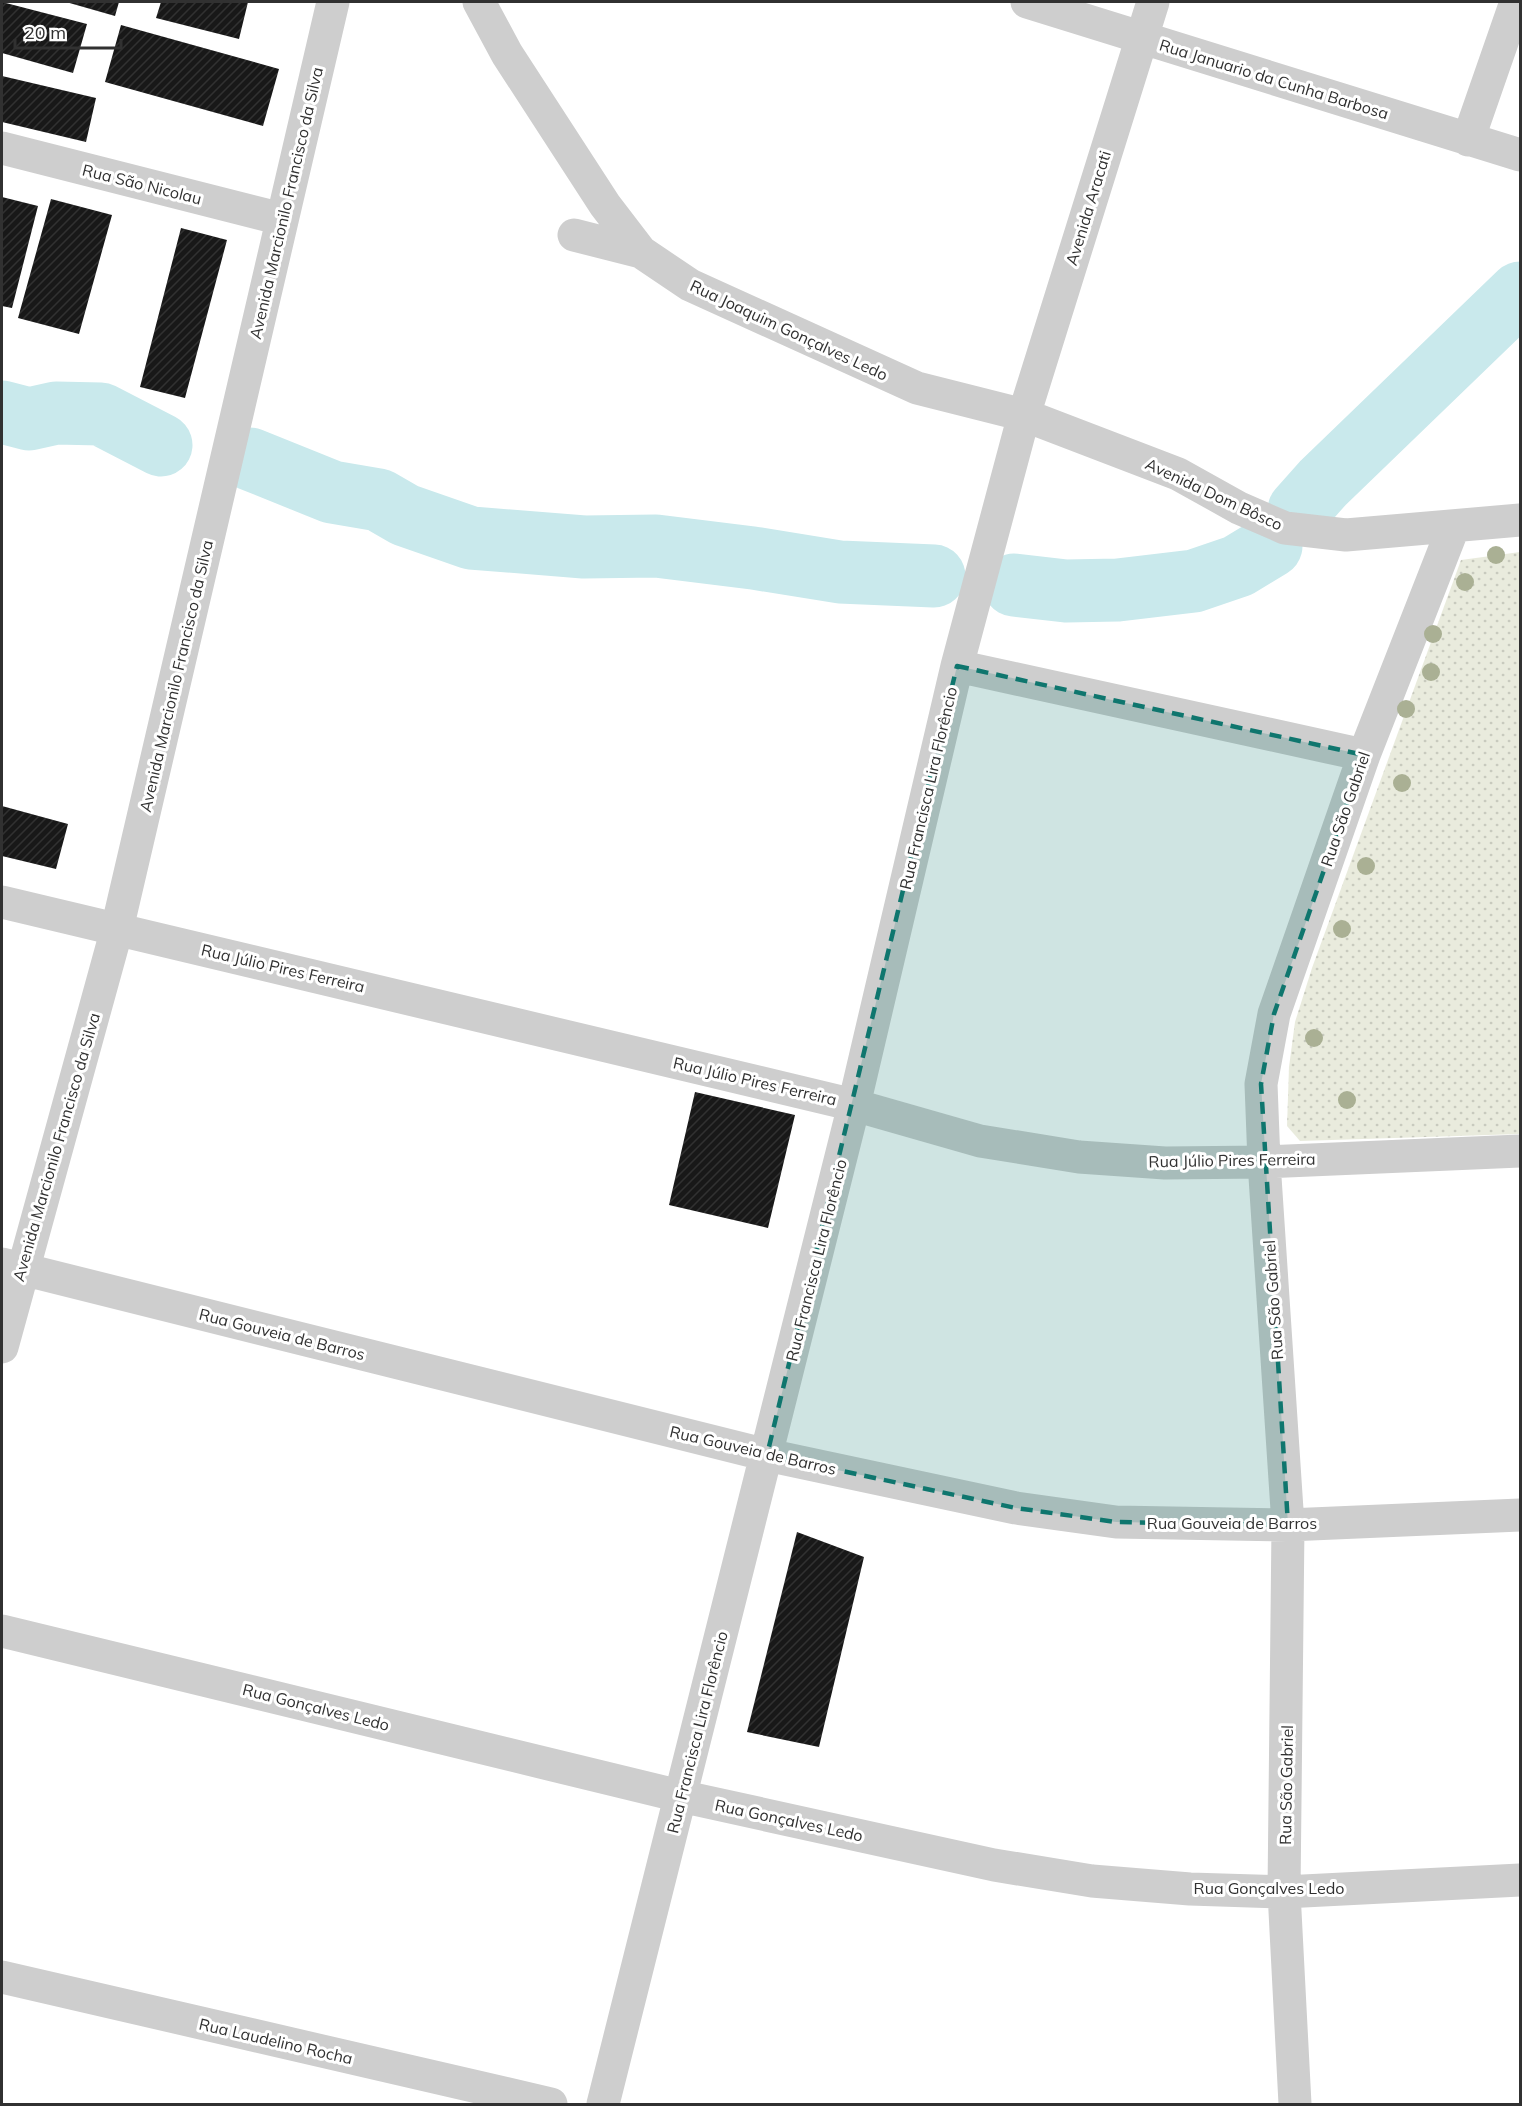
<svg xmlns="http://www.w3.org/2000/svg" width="1522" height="2106" viewBox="0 0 1522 2106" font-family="Mulish,sans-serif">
<defs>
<pattern id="grass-dots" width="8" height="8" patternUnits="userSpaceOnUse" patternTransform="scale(1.5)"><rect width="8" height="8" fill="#e9ebdd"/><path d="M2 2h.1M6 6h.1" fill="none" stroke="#c8cabe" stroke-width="1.8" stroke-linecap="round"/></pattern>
<pattern id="building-hatch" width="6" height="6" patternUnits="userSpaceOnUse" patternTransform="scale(1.5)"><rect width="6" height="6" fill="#181818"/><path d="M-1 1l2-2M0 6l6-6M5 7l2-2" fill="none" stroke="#313131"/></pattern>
</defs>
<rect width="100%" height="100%" fill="#fff"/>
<path fill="url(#grass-dots)" d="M1520 552V1134L1300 1141 1287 1126 1289 1067 1295 1022 1312 968 1461 560Z"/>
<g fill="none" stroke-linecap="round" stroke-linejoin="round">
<path stroke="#c9e9ec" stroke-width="63" d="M2 412 29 419 56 413 101 414 161 445
M250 459 332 492 379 500 405 515 471 538 584 547 656 546 753 558 840 572 934 576
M1299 510 1323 483 1520 293
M1014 585 1066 591 1118 590 1194 581 1238 566 1271 546"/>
</g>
<path fill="url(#building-hatch)" d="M2 2 87 24 73 73 2 53Z
M66 2H119L115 16Z
M161 2H248L239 39 156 18Z
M121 25 279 69 263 126 105 82Z
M2 76 96 98 86 142 2 122Z
M2 197 38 206 12 308 2 306Z
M51 199 112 215 79 334 18 318Z
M181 228 227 240 185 398 140 387Z
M2 806 68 824 56 869 2 856Z
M695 1092 795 1115 768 1228 669 1205Z
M797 1532 864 1557 819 1747 747 1732Z"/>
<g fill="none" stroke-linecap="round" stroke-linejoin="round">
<path stroke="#cecece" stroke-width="33" d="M479 2 507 54 605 205 641 252 690 285 917 388 1024 415 1178 474 1239 508 1285 528 1346 535 1520 520
M1027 2 1520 155
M1468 140 1516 2
M2 148 282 219
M574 235 641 252
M957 666 1364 755
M2 902 854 1105 980 1141 1079 1157 1165 1163 1264 1162 1520 1151
M2 1264 767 1455 1016 1508 1116 1522 1288 1525 1520 1515
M2 1347 117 929 333 2
M2 1631 680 1796 994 1865 1092 1881 1190 1889 1284 1892 1520 1880
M2 1977 551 2104
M603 2104 854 1105 957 666 1024 415 1153 2
M1295 2104 1284 1892 1288 1525 1264 1162 1261 1084 1274 1014 1364 755 1453 528"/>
</g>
<g fill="#aab094">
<circle cx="1496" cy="555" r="9"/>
<circle cx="1465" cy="582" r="9"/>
<circle cx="1433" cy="634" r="9"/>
<circle cx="1431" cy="672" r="9"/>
<circle cx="1406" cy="709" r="9"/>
<circle cx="1402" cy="783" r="9"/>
<circle cx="1366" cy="866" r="9"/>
<circle cx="1342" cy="929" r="9"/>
<circle cx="1314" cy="1038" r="9"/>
<circle cx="1347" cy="1100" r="9"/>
</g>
<path fill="#0f766e" fill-opacity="0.2" stroke="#0f766e" stroke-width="4.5" stroke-dasharray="12 8" stroke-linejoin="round" d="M957 666 1364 755 1274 1014 1261 1084 1288 1525 1116 1522 1016 1508 767 1455Z"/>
<g text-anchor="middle" stroke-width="6" stroke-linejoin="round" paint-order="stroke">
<g font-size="16" fill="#313131" stroke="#fff">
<text transform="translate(1274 79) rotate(17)" y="6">Rua Januario da Cunha Barbosa</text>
<text transform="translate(142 184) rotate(14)" y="6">Rua São Nicolau</text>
<text transform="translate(286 203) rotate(-77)" y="6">Avenida Marcionilo Francisco da Silva</text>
<text transform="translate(1088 208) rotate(-73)" y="6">Avenida Aracati</text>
<text transform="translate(789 330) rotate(25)" y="6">Rua Joaquim Gonçalves Ledo</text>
<text transform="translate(1214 494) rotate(25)" y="6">Avenida Dom Bôsco</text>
<text transform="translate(176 676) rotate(-77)" y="6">Avenida Marcionilo Francisco da Silva</text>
<text transform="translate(928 788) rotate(-77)" y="6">Rua Francisca Lira Florêncio</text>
<text transform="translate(1345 809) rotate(-71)" y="6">Rua São Gabriel</text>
<text transform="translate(283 968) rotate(13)" y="6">Rua Júlio Pires Ferreira</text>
<text transform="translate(755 1081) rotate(13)" y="6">Rua Júlio Pires Ferreira</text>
<text transform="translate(56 1147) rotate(-74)" y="6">Avenida Marcionilo Francisco da Silva</text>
<text transform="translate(1232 1160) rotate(-1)" y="6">Rua Júlio Pires Ferreira</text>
<text transform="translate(816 1260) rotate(-76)" y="6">Rua Francisca Lira Florêncio</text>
<text transform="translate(1273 1300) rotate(-94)" y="6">Rua São Gabriel</text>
<text transform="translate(282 1334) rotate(14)" y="6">Rua Gouveia de Barros</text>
<text transform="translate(753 1450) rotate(13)" y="6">Rua Gouveia de Barros</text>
<text x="1232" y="1529">Rua Gouveia de Barros</text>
<text transform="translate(316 1707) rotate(14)" y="6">Rua Gonçalves Ledo</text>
<text transform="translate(697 1732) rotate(-76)" y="6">Rua Francisca Lira Florêncio</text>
<text transform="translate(1286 1785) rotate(-89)" y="6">Rua São Gabriel</text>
<text transform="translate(789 1820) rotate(12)" y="6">Rua Gonçalves Ledo</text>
<text x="1269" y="1894">Rua Gonçalves Ledo</text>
<text transform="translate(276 2041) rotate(13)" y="6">Rua Laudelino Rocha</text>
</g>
</g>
<rect width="1522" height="2106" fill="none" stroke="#313131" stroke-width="6"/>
<path d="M15 39v9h106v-9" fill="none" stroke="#313131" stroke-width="3"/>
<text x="24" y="39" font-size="18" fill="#313131" stroke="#ffffff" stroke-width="4.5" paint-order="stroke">20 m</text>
</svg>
